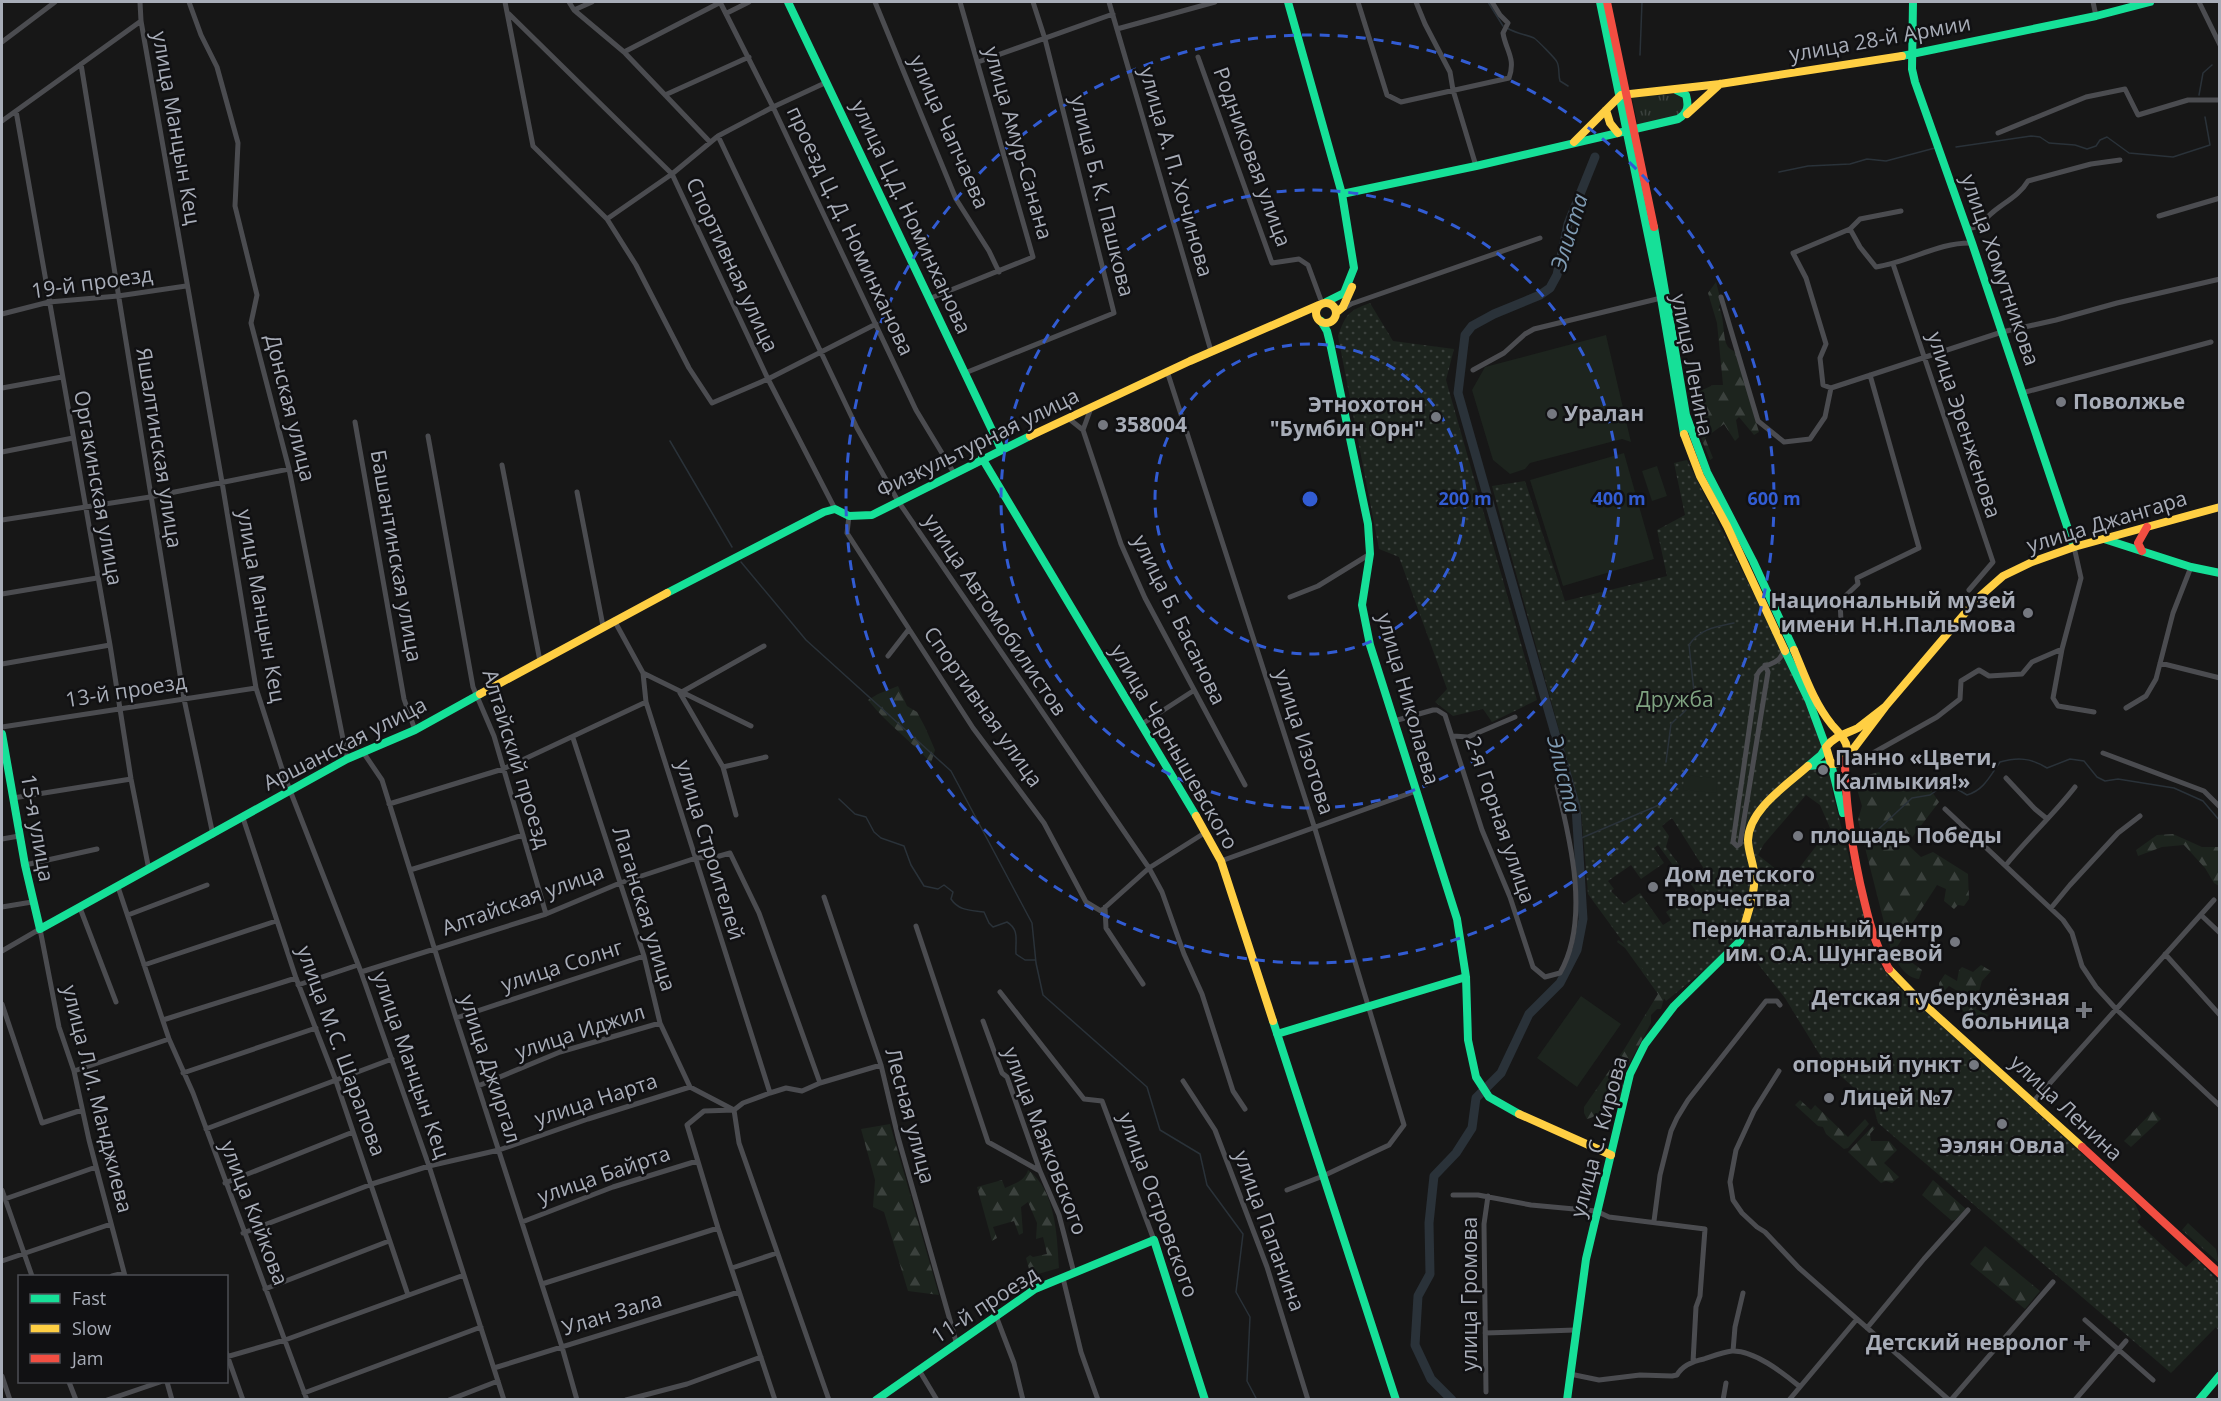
<svg xmlns="http://www.w3.org/2000/svg" width="2221" height="1401" viewBox="0 0 2221 1401" font-family="'Open Sans',sans-serif">
<defs>
<pattern id="grass-tufts" width="24" height="20" patternUnits="userSpaceOnUse" patternTransform="scale(1.5)"><rect width="24" height="20" fill="#1d241e"/><path d="M3 7l-1-3M5 7V3M7 7l1-3M15 17l-1-3M17 17v-4M19 17l1-3" fill="none" stroke="#3b413d"/></pattern>
<pattern id="forest-firs" width="22" height="20" patternUnits="userSpaceOnUse" patternTransform="scale(1.5)"><rect width="22" height="20" fill="#1d241e"/><path d="M5 1l3.5 6h-7zM16 11l3.5 6h-7z" fill="#3b413d"/></pattern>
<pattern id="park-dots" width="8" height="8" patternUnits="userSpaceOnUse" patternTransform="scale(1.5)"><rect width="8" height="8" fill="#1d241e"/><path d="M2 2h.1M6 6h.1" fill="none" stroke="#3b413d" stroke-width="1.8" stroke-linecap="round"/></pattern>
</defs>
<rect width="100%" height="100%" fill="#171717"/>
<path fill="url(#grass-tufts)" d="M1676 94 1684 99 1686 104 1681 115 1638 126 1632 97Z"/>
<path fill="url(#forest-firs)" d="M1716 282 1721 301 1719 307C1725 319 1722 338 1728 347 1730 349 1734 351 1736 353L1759 432 1754 435 1739 417 1736 420 1739 437 1735 441 1724 424 1705 438 1713 458 1710 460C1705 447 1697 432 1698 417 1698 407 1700 403 1696 393L1713 385H1723L1717 323 1708 293Z
M898 686 907 706 917 712 925 727 935 750 931 763C911 741 887 724 868 700L878 694Z
M1879 772 1896 790 1928 786 1939 802 1907 844 1921 857 1933 852 1968 874 1969 899 1964 906 1958 905 1954 909 1944 901 1946 889 1937 885 1895 950 1922 970 1919 979C1906 978 1899 965 1892 954L1858 820 1862 806 1854 779Z
M2173 834 2202 847H2219V886L2214 883 2205 868 2184 845 2162 847 2138 856 2136 850 2157 835Z
M1618 940 1629 947 1665 995 1661 1009H1657L1651 1015V1023L1620 1081 1624 1086 1623 1095C1608 1101 1602 1116 1587 1119L1584 1113V1107L1625 1048 1658 994 1625 948 1617 942Z
M1981 965 1991 971 1982 981 1978 995 1980 997 1976 1009 1988 1015 1979 1026 1959 1007 1965 1001 1959 992 1949 986 1944 991 1939 987V983L1945 974 1957 981 1959 970 1962 967 1973 972Z
M1800 1100 1811 1110 1815 1105 1848 1137 1865 1119 1869 1124 1848 1148 1844 1149 1826 1134 1823 1127 1818 1126 1795 1105Z
M2153 1111 2161 1119 2131 1147 2124 1141Z
M890 1124 939 1295 908 1291 884 1212 873 1207 875 1180 861 1129Z
M1873 1126 1875 1128 1870 1134 1871 1141H1889L1897 1150 1884 1163 1899 1177 1892 1183 1886 1181 1881 1183 1848 1152Z
M1028 1170C1056 1190 1057 1237 1059 1268L1031 1276 1026 1258 1030 1255 1033 1257 1047 1254 1043 1237 1036 1239 1037 1223 1028 1202 1021 1207 1023 1233 1019 1235 1014 1221 993 1227 997 1238 992 1241 977 1187 1002 1180 1005 1188C1015 1183 1025 1181 1028 1170Z
M1933 1180 1966 1209 1955 1220 1952 1221 1922 1195Z
M2188 1223 2216 1249 2219 1263 2182 1230Z
M1985 1246 2040 1291 2025 1309 1970 1264Z"/>
<path fill="url(#park-dots)" fill-rule="evenodd" d="M1370 303 1393 341 1454 349 1446 380 1537 700 1492 722 1483 709 1453 716 1435 702 1447 689 1399 557 1379 549 1338 336C1346 314 1348 311 1370 303Z
M1687 460 1805 697 1823 746 1810 768 1821 767 1830 774 1833 795 1875 957 1891 980 2134 1201 2141 1217 2137 1222 2186 1267 2196 1258 2219 1282V1331L2216 1327 2171 1373 1878 1123 1873 1105 1823 1060 1785 998 1740 941 1666 1001 1588 894 1581 810 1492 486 1525 481 1565 601 1667 576 1657 530 1685 515 1674 463ZM1806 795 1820 805 1830 828 1790 880 1758 855 1764 844ZM1672 818 1706 872 1692 882 1666 847 1669 836 1662 826ZM1658 845 1672 864 1669 867 1681 884 1688 880 1696 891 1666 912 1671 920 1663 925 1640 893 1624 904 1611 891 1614 889 1608 881 1631 865 1641 879 1664 863 1654 848Z"/>
<path fill="#1d241e" d="M1606 335 1631 442 1622 439 1530 463 1525 469 1510 474 1493 460 1472 390 1485 367Z
M1624 453 1654 559 1563 586 1530 480Z
M1657 466 1667 496 1652 501 1642 471Z
M1684 775 1717 778 1716 793 1683 790Z
M1581 996 1621 1024 1577 1087 1537 1058Z"/>
<g fill="none" stroke-linecap="round" stroke-linejoin="round">
<path stroke="#2a3239" stroke-width="1.5" d="M1488 2 1503 26
M1507 28C1517 34 1525 34 1534 38 1537 40 1556 59 1557 62 1560 68 1558 75 1560 81L1568 86
M1640 55 1642 2
M2199 95 2203 73 2212 65
M1956 147 2031 136 2040 137 2049 143 2075 145 2087 149 2096 146 2100 140 2107 137 2129 153 2173 157 2210 145 2205 117
M1779 172 1808 166 1850 164 1867 159 1886 161 1935 148
M670 441 732 547
M741 562 806 640 951 771 1032 923 1036 963 1043 995 1147 1087 1160 1130 1200 1154 1207 1185 1243 1234 1236 1292 1250 1317 1247 1381 1257 1400
M1692 705 1695 701 1689 645C1700 629 1715 627 1734 623
M1680 716 1686 710
M1666 762 1671 724 1676 719
M839 799 855 814 866 817 874 832 881 838 904 846 911 865 924 886 938 889 944 885 953 892 951 899C959 911 970 910 984 912L989 923 993 927 1007 922C1020 930 1015 941 1016 954L1025 960H1035
M1870 837 1912 798 1930 795 1943 786 1957 789 1967 795C1984 790 1990 776 2000 762 2018 757 2031 758 2047 768L2070 759 2084 761 2097 777 2105 781 2118 779 2174 788 2203 801 2220 821
M1579 839 1659 805 1666 798"/>
<path stroke="#2a3239" stroke-width="9" d="M1452 1400 1431 1379 1415 1345 1418 1296 1430 1274 1429 1223 1434 1176 1456 1153 1472 1128 1476 1098 1501 1073 1529 1014 1560 983 1577 950 1583 919 1576 807 1458 393 1465 335 1472 326 1494 314 1540 295 1550 288 1557 275 1568 224 1595 157"/>
<path stroke="#4b4c50" stroke-width="5" d="M140 2 141 21 222 482 256 688 284 775 361 972 429 1166 504 1400
M189 2 201 35 217 67 238 143 235 206 257 295 251 323 289 469 347 759
M505 2 533 146 607 219 636 265 689 368 712 403 768 379 876 324
M569 2 574 10 624 52 710 142
M720 2 773 107 916 410 954 473
M875 2 956 199 989 251 999 272
M1109 2 1211 351
M1358 2 1387 95 1401 102 1509 78C1516 58 1506 51 1503 33L1508 23 1500 15 1492 2
M1416 2 1425 24 1450 72 1453 90 1476 166
M2093 2 2096 16
M2199 2 2220 45
M574 10 592 2
M727 13 749 2
M509 14 672 174 768 379 835 509
M1117 29 1215 2
M2 42 55 2
M624 52 721 2
M1198 57 1272 263 1299 259 1308 265 1322 303
M978 62 1113 14
M81 64 184 699 213 835
M665 95 749 57
M16 111 110 645 131 779 149 870
M2 121 141 21
M1998 133 2086 97 2125 89 2138 115 2188 100H2220
M718 136 857 428 898 501 1149 868 1162 892 1184 954 1202 994 1233 1091 1245 1109
M2159 216 2220 198
M607 219 672 174 718 136 773 107 827 82
M1850 229 1860 247 1876 267C1910 262 1938 242 1972 243
M1967 229 1980 226C1992 207 2017 200 2028 181L2091 164 2120 160
M1893 264 1993 562 1969 590
M1721 297 1758 421 1784 442 1810 439 1825 417 1831 388 2002 332 2056 320 2117 303 2220 279
M931 298 1033 257 960 2
M1342 309 1351 304 1540 238
M2 314 49 302 118 296 186 286
M1473 370 1504 353 1525 334 1534 329 1661 298
M1167 371 1315 829 1404 1125 1389 1145 1323 1176 1287 1190
M965 373 1114 313 1045 39 1033 2
M2 388 62 377
M1831 388 1823 385 1820 358 1826 344 1806 278 1793 253 1850 229 1860 219 1901 211
M2022 393 2211 342
M1091 408 1083 430 1121 544 1145 598 1245 785
M1068 418 1083 430
M355 422 404 699 415 730
M428 436 473 687 494 736 546 914
M2 452 73 438
M502 465 540 661
M577 492 603 626
M849 516 847 533 973 728 1044 823 1086 902 1101 911 1149 868 1206 832
M2 520 150 497 289 469
M2074 547 2081 578 2062 649 2053 698 2058 706 2094 712
M2 594 97 578
M1290 597 1318 586 1370 554
M614 620 643 673 646 702 770 1093
M1836 632 1841 621 1840 601 1858 584 1857 578 1919 548 1870 375
M888 656 909 629
M2160 663 2220 678
M2 664 110 645
M1765 665 1768 672 1740 844 1737 846 1733 842 1757 675C1762 664 1772 666 1779 659 1782 656 1783 652 1785 649
M643 673 751 726
M2126 708 2146 696 2156 679 2173 613 2191 567
M1394 721 1433 710H1437L1445 715 1482 830 1510 897 1533 967 1545 977 1560 973C1590 921 1571 842 1557 786
M1142 724 1193 691
M2 727 256 688
M1453 736 1468 737 1515 717
M573 738 644 956 660 1023 690 1087
M363 752 382 780 456 1018 562 1347 577 1400
M1873 753 1937 717 1960 699 1961 681 1979 670 1989 676 2022 674 2032 662 2062 649
M2103 753 2204 791 2220 807
M723 767 766 757
M2006 778 2035 809 2046 818
M13 798 131 779
M389 804 503 769 646 702
M1945 809 2063 920 2072 933 2082 966 2096 987 2116 1009 2220 1106
M736 815 723 767 680 693 764 646
M243 818 296 978 336 1081 408 1295
M2 839 19 836
M1221 861 1416 791
M25 865 97 849
M2006 865C2028 838 2054 814 2075 787
M410 870 523 835
M118 887 169 1039
M824 897 881 1065 898 1137 957 1345
M2 907 32 902
M1105 907 1106 928 1143 984
M80 908 116 1002
M2051 908 2070 885 2118 833 2140 816
M128 915 207 885
M2201 915 2220 933
M916 926 988 1142 1040 1171
M2 951 40 929 59 1027 74 1071 89 1140 125 1276
M2165 954 2220 1015
M144 965 276 921
M361 972 546 914 620 883 696 858 716 857 730 853 759 913 820 1083
M298 985 358 965
M1000 992 1084 1099 1102 1101 1154 1240
M2 1004 42 1123 82 1110
M456 1018 644 956
M163 1020 296 978
M983 1021 1002 1073 1007 1077 1040 1171 1059 1215 1074 1273
M74 1071 169 1039 193 1093 307 1400
M1779 1071 1754 1111 1736 1150 1730 1182 1733 1200 1742 1213 1757 1227 1765 1232 1799 1268 1949 1400
M183 1073 316 1028
M1183 1081 1215 1130 1267 1267 1308 1400
M478 1086 560 1052 660 1023
M2033 1102 2214 900
M734 1110 739 1143 829 1400
M206 1129 392 1059
M225 1183 353 1132
M2 1190 32 1276
M1453 1195H1478L1531 1205 1596 1211 1609 1217 1705 1229 1700 1296 1696 1307 1693 1362
M5 1199 96 1167
M1654 1221 1660 1175 1671 1131 1677 1118 1688 1100 1766 1001H1777L1780 1005
M522 1222 613 1187 697 1161
M243 1233 372 1184 429 1166 499 1150 588 1119 690 1087 734 1110
M2 1261 111 1224
M732 1268 777 1253
M112 1276 124 1273
M1063 1278 1081 1352 1098 1400
M542 1284 718 1228
M265 1289 389 1241
M996 1316 1014 1363 1023 1400
M2085 1320 2153 1380
M1867 1328 1924 1259 1968 1210
M1485 1333 1575 1330
M1733 1351 1735 1327 1743 1293
M226 1352 243 1400
M226 1357 285 1340 464 1275
M494 1368 739 1292
M919 1370 937 1400
M1570 1374 1599 1380 1640 1375 1672 1376 1677 1375C1682 1366 1694 1361 1704 1359 1713 1356 1723 1352 1732 1351 1754 1350 1783 1373 1799 1386
M2 1376 10 1400
M69 1382 76 1400
M167 1382 172 1400
M1486 1392 1484 1224 1488 1196
M304 1393 481 1327
M107 1400 160 1382
M449 1400 498 1381
M626 1400 687 1384 761 1357
M775 1400 718 1228 687 1125 704 1111 734 1110 743 1103 770 1093 786 1088 802 1091 820 1083 881 1065
M1723 1400 1726 1383
M1789 1400 1857 1319
M1951 1400 2053 1282
M2075 1400 2126 1341"/>
<path stroke="#16e098" stroke-width="8" d="M788 2 1001 449
M1288 2 1342 194 1354 268 1344 293 1326 302
M1600 2 1661 298 1684 434
M1913 2 1912 69 1915 82 1972 243 2074 547
M1902 56 2096 16 2150 2
M1342 194 1476 166 1678 119C1688 113 1689 106 1686 95L1676 90
M1654 227 1686 415 1707 472 1753 561 1794 650
M1321 321 1327 331 1330 343 1368 524 1370 554 1362 605 1370 645 1457 919 1466 977 1468 1040 1476 1077 1489 1097 1519 1114
M982 458 1196 816
M2104 539 2191 567 2220 573
M667 593 824 512 835 509 849 516 872 515 1030 436
M1785 651 1809 701 1826 747
M2 734 25 865 40 929 347 759 415 730 480 694
M1826 747 1821 755 1808 766 1831 764
M1831 764 1843 813
M1273 1021 1396 1400
M1277 1034 1466 977
M876 1400 1035 1289 1154 1240 1205 1400
M1567 1400 1586 1259 1630 1074 1645 1044 1674 1006 1740 941 1744 927
M2199 1400 2220 1375"/>
<path stroke="#ffcf43" stroke-width="8" d="M1606 110 1610 123 1618 133
M1687 114 1720 84
M1574 142 1621 95 1720 84 1902 56
M1316 313a10 10 0 1 1 20 0a10 10 0 1 1-20 0Z
M1337 312 1343 307 1352 287
M1684 434 1700 476 1727 526 1785 651
M1030 436 1190 361 1319 305
M1794 650C1805 676 1814 703 1832 725 1838 732 1846 739 1847 748 1849 759 1841 764 1831 764L1826 747C1834 736 1846 734 1858 728L1885 707
M480 694 667 593
M1848 756 1885 707 1977 599 2003 576 2032 562 2074 547 2220 507
M1196 816 1221 861 1273 1021
M1744 927C1749 909 1756 891 1754 872 1753 862 1748 851 1748 840 1749 809 1787 785 1808 766
M1889 969 1917 998 2082 1147
M1519 1114 1611 1155"/>
<path stroke="#f24e42" stroke-width="8" d="M1607 2 1654 227
M2142 551 2138 543 2147 527
M1845 760C1845 802 1851 841 1860 883 1867 913 1873 942 1889 969
M2082 1147 2220 1274"/>
</g>
<g fill="none" stroke="#325cd3" stroke-width="3" stroke-dasharray="10 8">
<circle cx="1310" cy="499" r="155"/>
<circle cx="1310" cy="499" r="309"/>
<circle cx="1310" cy="499" r="464"/>
</g>
<g fill="#757880" stroke="#111113" stroke-width="2">
<circle cx="2061" cy="402" r="6"/>
<circle cx="1552" cy="414" r="6"/>
<circle cx="1436" cy="417" r="6"/>
<circle cx="1103" cy="425" r="6"/>
<circle cx="2028" cy="613" r="6"/>
<circle cx="1823" cy="770" r="6"/>
<circle cx="1798" cy="836" r="6"/>
<circle cx="1653" cy="887" r="6"/>
<circle cx="1955" cy="942" r="6"/>
<path d="M2081 1001h6v6h6v6h-6v6h-6v-6h-6v-6h6z"/>
<circle cx="1974" cy="1065" r="6"/>
<circle cx="1829" cy="1098" r="6"/>
<circle cx="2002" cy="1124" r="6"/>
<path d="M2079 1334h6v6h6v6h-6v6h-6v-6h-6v-6h6z"/>
</g>
<g text-anchor="middle" stroke-width="5" stroke-linejoin="round" paint-order="stroke">
<g font-size="21" fill="#a8adb8" stroke="#111113">
<text transform="translate(1880 39) rotate(-10)" y="7">улица 28-й Армии</text>
<text transform="translate(176 128) rotate(80)" y="7">улица Манцын Кец</text>
<text transform="translate(949 132) rotate(66)" y="7">улица Чапчаева</text>
<text transform="translate(1018 143) rotate(74)" y="7">улица Амур-Санана</text>
<text transform="translate(1252 157) rotate(70)" y="7">Родниковая улица</text>
<text transform="translate(1176 172) rotate(74)" y="7">улица А. П. Хочинова</text>
<text transform="translate(1102 196) rotate(76)" y="7">улица Б. К. Пашкова</text>
<text transform="translate(911 217) rotate(65)" y="7">улица Ц.Д. Номинханова</text>
<text transform="translate(850 231) rotate(65)" y="7">проезд Ц. Д. Номинханова</text>
<text transform="translate(732 265) rotate(65)" y="7">Спортивная улица</text>
<text transform="translate(2000 270) rotate(71)" y="7">улица Хомутникова</text>
<text transform="translate(92 283) rotate(-8)" y="7">19-й проезд</text>
<text transform="translate(1692 365) rotate(79)" y="7">улица Ленина</text>
<text transform="translate(290 408) rotate(76)" y="7">Донская улица</text>
<text transform="translate(1964 425) rotate(72)" y="7">улица Эренженова</text>
<text transform="translate(978 443) rotate(-26)" y="7">Физкультурная улица</text>
<text transform="translate(159 448) rotate(81)" y="7">Яшалтинская улица</text>
<text transform="translate(98 488) rotate(80)" y="7">Оргакинская улица</text>
<text transform="translate(2107 522) rotate(-17)" y="7">улица Джангара</text>
<text transform="translate(396 556) rotate(80)" y="7">Башантинская улица</text>
<text transform="translate(261 606) rotate(80)" y="7">улица Манцын Кец</text>
<text transform="translate(995 615) rotate(56)" y="7">улица Автомобилистов</text>
<text transform="translate(1179 620) rotate(64)" y="7">улица Б. Басанова</text>
<text transform="translate(126 691) rotate(-9)" y="7">13-й проезд</text>
<text transform="translate(1408 699) rotate(74)" y="7">улица Николаева</text>
<text transform="translate(983 707) rotate(55)" y="7">Спортивная улица</text>
<text transform="translate(1304 742) rotate(72)" y="7">улица Изотова</text>
<text transform="translate(345 744) rotate(-27)" y="7">Аршанская улица</text>
<text transform="translate(1174 747) rotate(60)" y="7">улица Чернышевского</text>
<text transform="translate(516 759) rotate(73)" y="7">Алтайский проезд</text>
<text transform="translate(1500 820) rotate(71)" y="7">2-я Горная улица</text>
<text transform="translate(37 828) rotate(80)" y="7">15-я улица</text>
<text transform="translate(710 850) rotate(73)" y="7">улица Строителей</text>
<text transform="translate(523 900) rotate(-20)" y="7">Алтайская улица</text>
<text transform="translate(644 909) rotate(73)" y="7">Лаганская улица</text>
<text transform="translate(562 966) rotate(-18)" y="7">улица Солнг</text>
<text transform="translate(580 1032) rotate(-18)" y="7">улица Иджил</text>
<text transform="translate(341 1051) rotate(70)" y="7">улица М.С. Шарапова</text>
<text transform="translate(411 1065) rotate(71)" y="7">улица Манцын Кец</text>
<text transform="translate(490 1069) rotate(72)" y="7">улица Джиргал</text>
<text transform="translate(97 1099) rotate(76)" y="7">улица Л.И. Манджиева</text>
<text transform="translate(596 1100) rotate(-18)" y="7">улица Нарта</text>
<text transform="translate(2066 1108) rotate(43)" y="7">улица Ленина</text>
<text transform="translate(910 1116) rotate(75)" y="7">Лесная улица</text>
<text transform="translate(1599 1137) rotate(-75)" y="7">улица С. Кирова</text>
<text transform="translate(1045 1141) rotate(69)" y="7">улица Маяковского</text>
<text transform="translate(604 1175) rotate(-19)" y="7">улица Байрта</text>
<text transform="translate(1158 1205) rotate(70)" y="7">улица Островского</text>
<text transform="translate(254 1213) rotate(69)" y="7">улица Кийкова</text>
<text transform="translate(1269 1231) rotate(70)" y="7">улица Папанина</text>
<text transform="translate(1470 1294) rotate(-90)" y="7">улица Громова</text>
<text transform="translate(985 1305) rotate(-33)" y="7">11-й проезд</text>
<text transform="translate(612 1314) rotate(-17)" y="7">Улан Зала</text>
</g>
<g font-size="21" font-weight="bold" fill="#a8adb8" stroke="#111113" text-anchor="start">
<text x="2073" y="409">Поволжье</text>
<text x="1424" y="412" text-anchor="end">Этнохотон<tspan x="1424" dy="24">"Бумбин Орн"</tspan></text>
<text x="1564" y="421">Уралан</text>
<text x="1115" y="432">358004</text>
<text x="2016" y="608" text-anchor="end">Национальный музей<tspan x="2016" dy="24">имени Н.Н.Пальмова</tspan></text>
<text x="1835" y="765">Панно «Цвети,<tspan x="1835" dy="24">Калмыкия!»</tspan></text>
<text x="1810" y="843">площадь Победы</text>
<text x="1665" y="882">Дом детского<tspan x="1665" dy="24">творчества</tspan></text>
<text x="1943" y="937" text-anchor="end">Перинатальный центр<tspan x="1943" dy="24">им. О.А. Шунгаевой</tspan></text>
<text x="2070" y="1005" text-anchor="end">Детская туберкулёзная<tspan x="2070" dy="24">больница</tspan></text>
<text x="1962" y="1072" text-anchor="end">опорный пункт</text>
<text x="1841" y="1105">Лицей №7</text>
<text x="2002" y="1153" text-anchor="middle">Ээлян Овла</text>
<text x="2068" y="1350" text-anchor="end">Детский невролог</text>
</g>
<g font-size="21" fill="#7fa381" stroke="#111113">
<text x="1675" y="707">Дружба</text>
</g>
<g font-size="22" font-style="italic" fill="#7f9bb3" stroke="#111113">
<text transform="translate(1569 232) rotate(-73)" y="8">Элиста</text>
<text transform="translate(1564 774) rotate(76)" y="8">Элиста</text>
</g>
</g>
<circle cx="1310" cy="499" r="9" fill="#325cd3" stroke="#111113" stroke-width="3"/>
<g font-size="18" text-anchor="middle" font-weight="bold" fill="#325cd3" stroke="#111113" stroke-width="5" stroke-linejoin="round" paint-order="stroke">
<text x="1465" y="505">200 m</text>
<text x="1619" y="505">400 m</text>
<text x="1774" y="505">600 m</text>
</g>
<rect width="2221" height="1401" fill="none" stroke="#a8adb8" stroke-width="6"/>
<rect x="18" y="1275" width="210" height="108" fill="#111113" stroke="#4d4f55" stroke-width="1.5"/>
<rect x="30" y="1294" width="30" height="9" fill="#16e098" stroke="#4d4f55" stroke-width="1.5"/>
<text x="72" y="1305" font-size="18" fill="#a8adb8">Fast</text>
<rect x="30" y="1324" width="30" height="9" fill="#ffcf43" stroke="#4d4f55" stroke-width="1.5"/>
<text x="72" y="1335" font-size="18" fill="#a8adb8">Slow</text>
<rect x="30" y="1354" width="30" height="9" fill="#f24e42" stroke="#4d4f55" stroke-width="1.5"/>
<text x="72" y="1365" font-size="18" fill="#a8adb8">Jam</text>
</svg>
